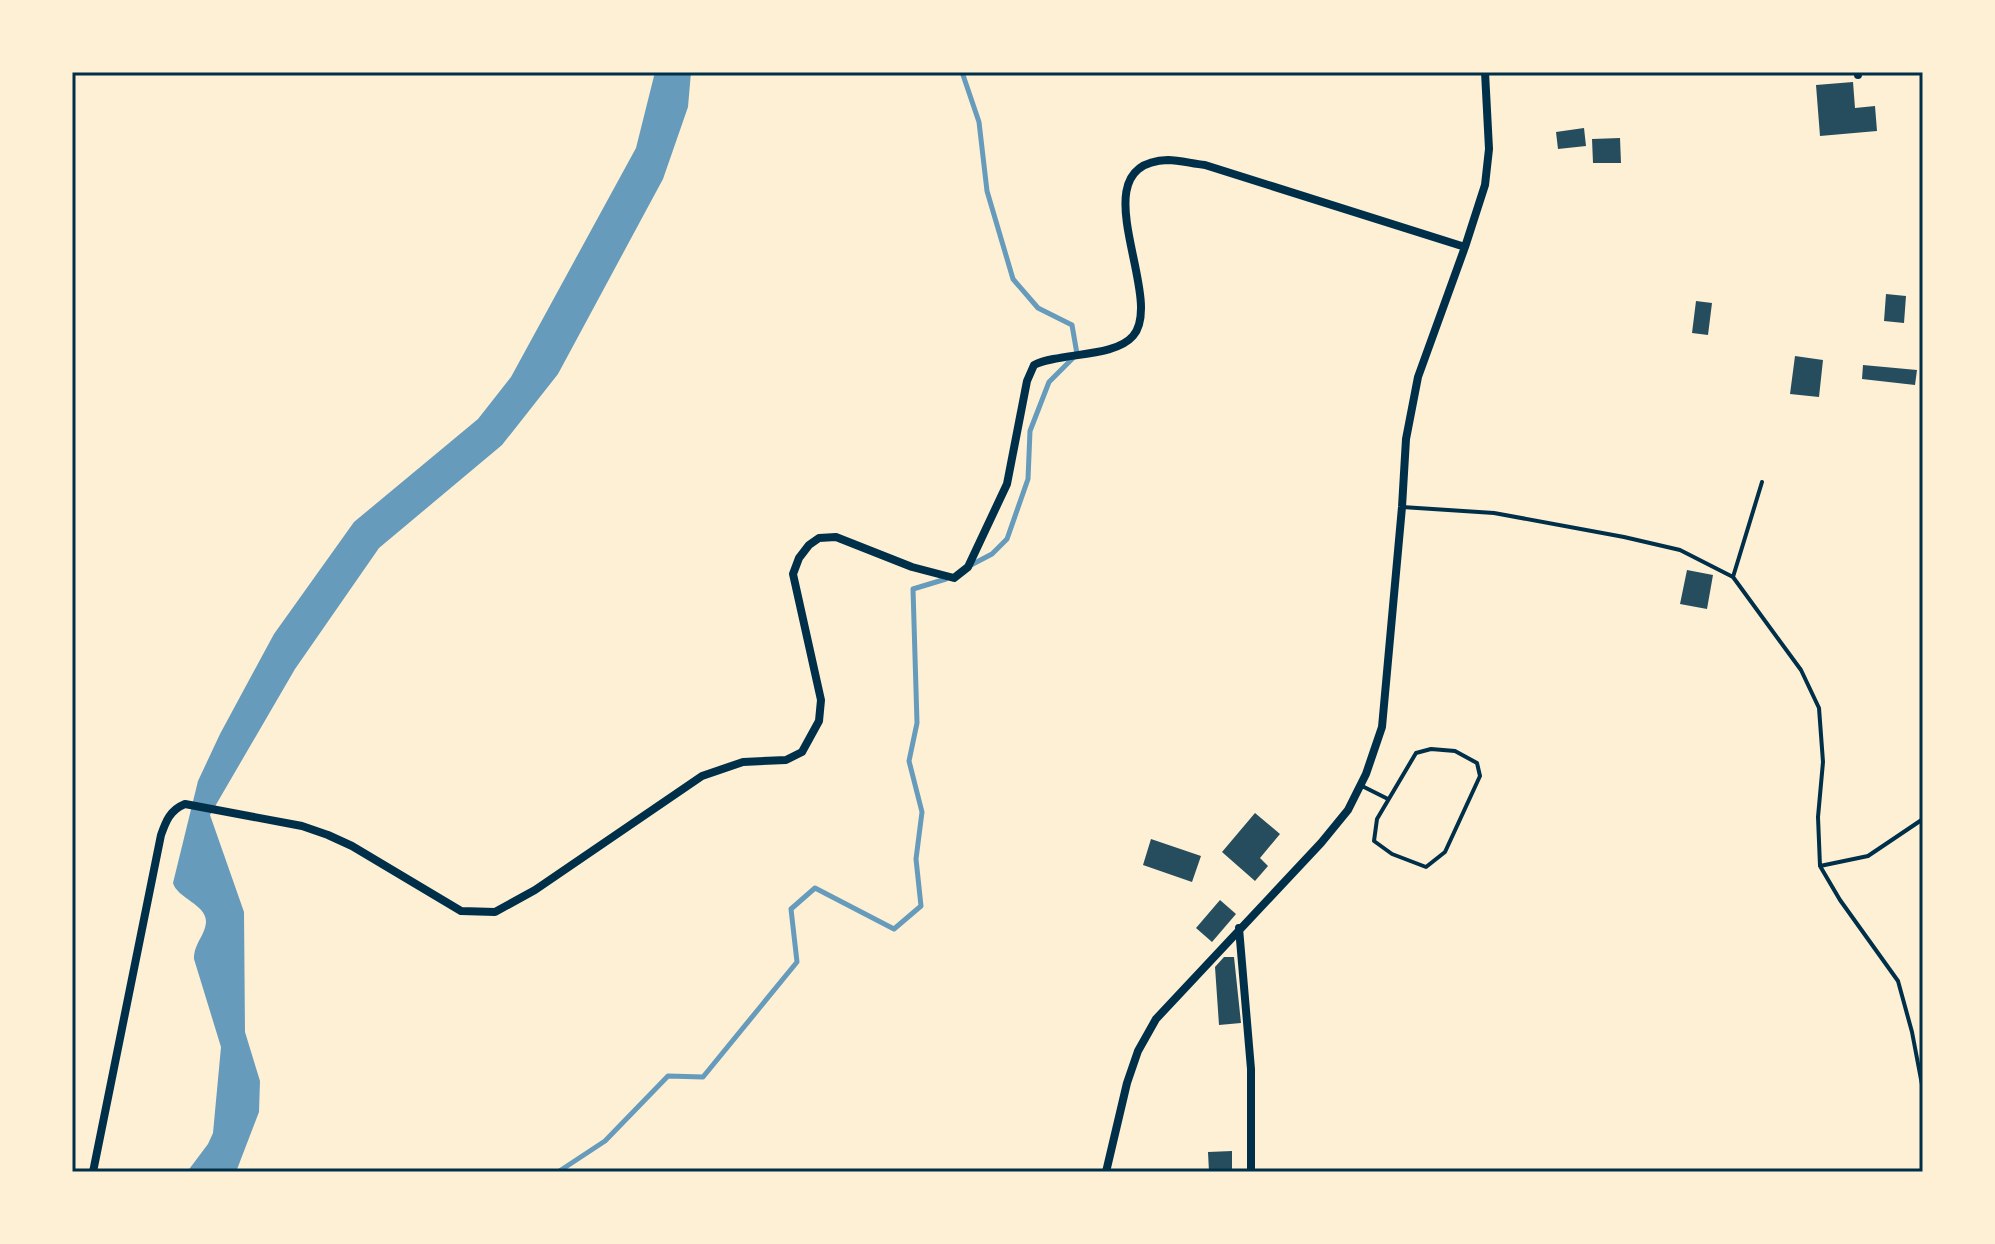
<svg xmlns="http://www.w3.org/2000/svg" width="1995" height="1244" viewBox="0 0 1995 1244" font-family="'Titillium Web',sans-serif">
<rect width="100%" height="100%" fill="#fdf0d5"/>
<path fill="#669bbc" d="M655 72H691L688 107 663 179 558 374 502 445 379 548 295 669 210 815 244 912 245 1032 260 1081 259 1112 236 1172H187L208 1144 213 1133 221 1047 194 959C194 943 205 936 206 922 207 905 177 898 173 883L198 781 220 734 274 634 354 522 478 419 511 377 636 148Z"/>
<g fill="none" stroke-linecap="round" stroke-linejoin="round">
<path stroke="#669bbc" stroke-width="5" d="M962 72 979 122 987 191 1013 279 1038 308 1072 325 1077 354 1049 382 1030 431 1028 479 1007 539 992 554 971 565
M558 1172 605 1141 668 1076 703 1077 797 962 791 909 815 888 894 929 921 906 916 859 922 812 909 761 917 723 913 589 946 579"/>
</g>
<path fill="#264d5e" d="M1853 82 1855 108 1875 106 1877 131 1820 136 1816 85Z
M1584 128 1586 146 1558 149 1556 132Z
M1620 138 1621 163H1593L1592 139Z
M1886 294 1906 296 1904 323 1884 321Z
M1696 301 1712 303 1708 335 1692 333Z
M1795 356 1823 360 1819 397 1790 394Z
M1863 365 1917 370 1915 385 1862 379Z
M1687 570 1713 575 1707 609 1680 604Z
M1255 813 1280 834 1260 858 1268 866 1255 881 1222 852Z
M1151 839 1201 856 1192 882 1143 865Z
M1220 900 1236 914 1212 942 1196 928Z
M1224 957H1234L1241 1023 1219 1025 1215 967Z
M1232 1151V1172H1209L1208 1152Z"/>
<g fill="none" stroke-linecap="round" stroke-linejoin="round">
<path stroke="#003049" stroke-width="4" d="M1402 507 1494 513 1624 537 1680 550 1733 577 1801 670 1819 708 1823 762 1818 817 1820 866 1840 900 1898 981 1912 1032 1923 1090
M1733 577 1762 482
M1431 749 1455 751 1477 763 1480 776 1445 852 1426 867 1392 854 1374 841 1377 819 1416 753Z
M1362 786 1388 799
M1820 866 1868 856 1923 819"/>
<path stroke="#003049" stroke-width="8" d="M1858 75V72
M1239 928 1251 1069V1172
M93 1172 161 835C166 821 170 810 185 804L302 826 328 835 352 846 461 911 495 912 535 890 702 776 743 762 786 760 802 752 819 721 821 700 793 574 799 558 809 545 819 538 836 537 912 567 954 578 968 567 1007 484 1027 381 1034 365C1061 352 1114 358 1133 336 1167 297 1076 163 1168 160 1180 160 1193 164 1205 165L1465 247
M1106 1172 1127 1083 1138 1051 1156 1019 1321 843 1348 810 1366 774 1382 727 1402 507 1406 439 1418 377 1465 247 1485 185 1489 149 1485 72"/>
</g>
<rect width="1995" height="1244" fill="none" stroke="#fdf0d5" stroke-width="148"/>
<rect x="74" y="74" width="1847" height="1096" fill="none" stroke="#003049" stroke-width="3"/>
</svg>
